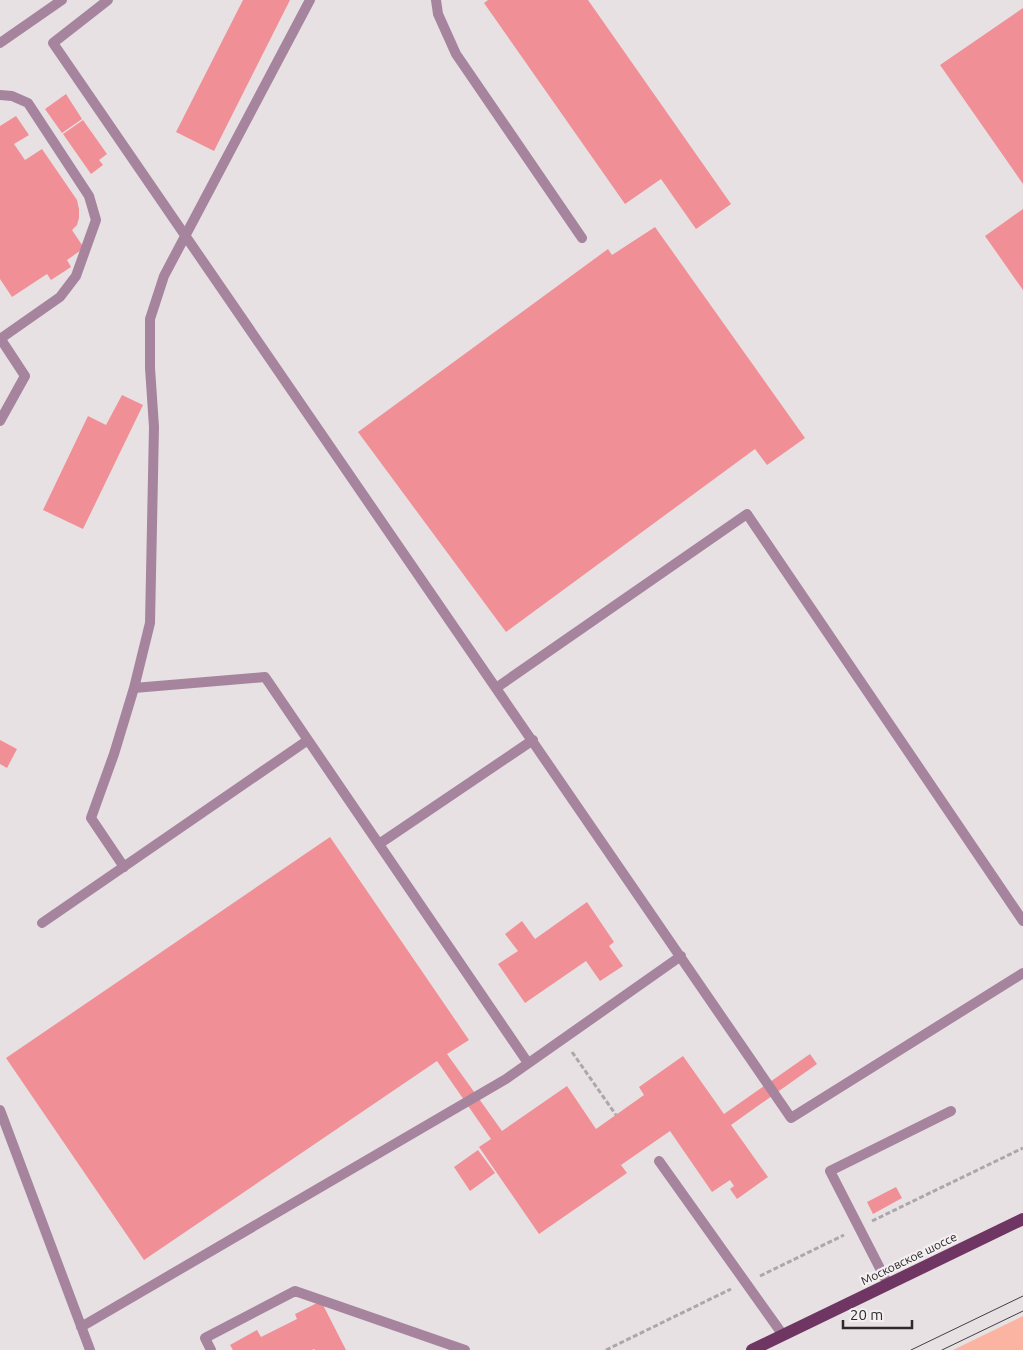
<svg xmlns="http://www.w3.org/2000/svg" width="1023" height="1350" viewBox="0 0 1023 1350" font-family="Ubuntu,sans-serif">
<rect width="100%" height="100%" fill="#e7e1e3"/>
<path fill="#fab4a1" d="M1023 1316V1350H953Z"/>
<path fill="#f18f96" d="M243 0H290L214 151 176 132Z
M488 0H588L731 204 696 229 661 179 625 204 484 3Z
M1023 8V184L940 65Z
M66 94 82 119 62 133 45 109Z
M16 116 29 135 14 144 25 160 42 149 77 200 79 209V218L77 225 72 230 84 248 67 260 71 267 51 280 47 274 12 297 0 279V126Z
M83 120 107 154 99 160 103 165 91 174 63 134Z
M1023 209V290L985 236Z
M655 227 805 438 767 465 755 449 506 632 358 432 608 249 612 255Z
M122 395 143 405 83 529 43 510 88 416 106 425Z
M0 740 17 749 7 768 0 764Z
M330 837 469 1040 447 1054 502 1131 567 1086 596 1129 644 1095 639 1087 683 1056 724 1114 810 1054 817 1064 731 1125 768 1177 737 1199 730 1189 734 1186 730 1180 712 1192 670 1131 621 1165 627 1173 539 1234 479 1147 491 1139 437 1061 144 1260 6 1058Z
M587 902 614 942 609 946 623 966 600 981 586 961 525 1003 498 964 518 951 505 934 522 921 535 939Z
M478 1150 495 1173 470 1191 454 1167Z
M896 1187 902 1198 873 1214 867 1202Z
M321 1301 346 1350H315L314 1349 312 1350H233L230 1345 257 1330 261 1337 297 1319 295 1314Z"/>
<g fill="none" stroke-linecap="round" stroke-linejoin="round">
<path stroke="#aca7a9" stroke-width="3" stroke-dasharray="5 2.5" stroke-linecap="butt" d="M572 1052 616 1115
M872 1221 1023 1148
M760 1276 844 1235
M606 1350 731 1289"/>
<path stroke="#a6849d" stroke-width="10" d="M108 0 53 43 791 1118 1023 973
M436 0 438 14 456 54 582 238
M0 43 62 0
M0 95 12 96 28 103 89 196 96 220 76 276 60 297 0 339
M0 338 25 376 0 421
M134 688 265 677 528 1063
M496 688 747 514 1023 921
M379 844 533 740
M124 867 91 818 114 754 134 688 150 623 154 427 150 368V319L164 276 310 0
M42 923 308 740
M0 1110 90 1350
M659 1161 783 1335
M888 1284 830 1171 951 1111
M81 1327 506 1079 681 956
M211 1350 205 1338 295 1291 465 1350"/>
<path stroke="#6f3563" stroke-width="12" d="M752 1350 1023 1219"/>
<path stroke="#434041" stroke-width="1" d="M911 1350 1023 1296
M942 1350 1023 1311"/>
</g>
<g text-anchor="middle" stroke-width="4.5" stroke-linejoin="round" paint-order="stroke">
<g font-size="12" fill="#2c2a2b" stroke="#f4eff0">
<text transform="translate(909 1259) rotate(-26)" y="4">Московское шоссе</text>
</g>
</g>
<path d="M843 1320v8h69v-8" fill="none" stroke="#2c2a2b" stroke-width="2.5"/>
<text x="850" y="1320" font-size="15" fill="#2c2a2b" stroke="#f4eff0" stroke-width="4" paint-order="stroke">20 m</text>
</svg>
